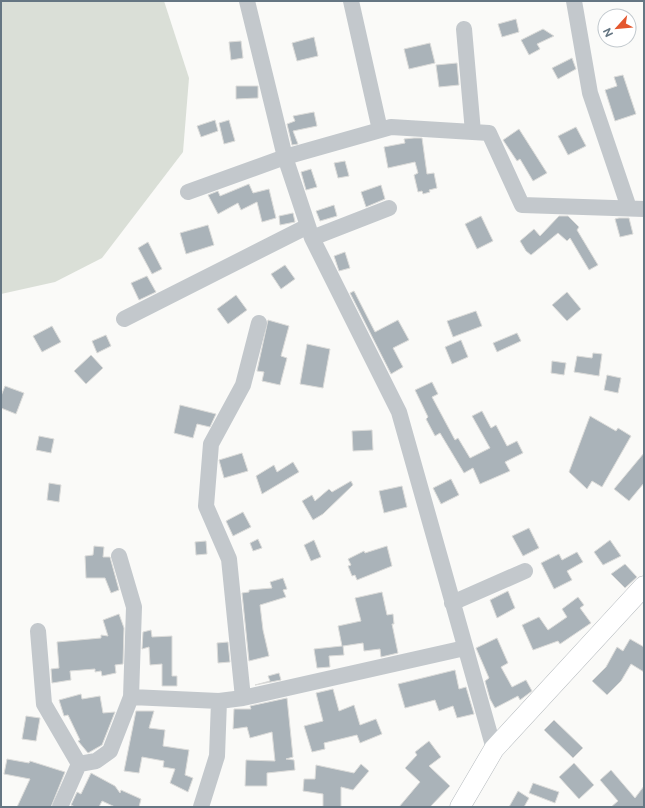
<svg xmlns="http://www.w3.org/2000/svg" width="645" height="808" viewBox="0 0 645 808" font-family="'Public Sans',sans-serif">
<rect width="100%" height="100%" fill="#fafaf8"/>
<path fill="#dadfd7" d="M1 1H164L189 78 183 152 102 258 55 282 1 294Z"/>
<path fill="#aab3b9" stroke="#dcdcda" d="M516 19 519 32 502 37 498 24Z
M543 29 554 36 537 44 540 49 529 55 521 40Z
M314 37 318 56 297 61 292 43Z
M241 41 243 58 231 60 229 42Z
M430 43 435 63 409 69 404 49Z
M572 58 576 69 558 79 552 68Z
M457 63 459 85 439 87 436 65Z
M623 75 636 114 615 121 605 90 617 86 614 77Z
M236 86H258V98L236 99Z
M314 112 317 126 293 131 298 144 292 145 287 124 295 121 293 116Z
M215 120 218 131 201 137 197 126Z
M229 120 235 141 224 144 219 123Z
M576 127 586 146 568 155 558 136Z
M519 129 547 173 533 181 520 159 517 161 503 140Z
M414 138H422L427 174 434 173 437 188 429 190 430 192 423 194 422 191 418 192 414 175 418 173 415 162 388 168 384 147 405 143 404 139Z
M345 161 349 176 338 178 334 163Z
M311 169 317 187 306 190 301 172Z
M249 184 253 193 269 189 276 218 262 222 257 202 241 210 238 203 218 214 208 195 218 191 220 196Z
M381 185 385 199 366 207 361 192Z
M334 205 337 216 320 221 316 211Z
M293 213 295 222 280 225 279 216Z
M481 216 493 241 477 249 465 224Z
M559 216H568L579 227 577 230 598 265 589 270 570 238 567 241 558 233 531 255 526 251 520 241 534 229 540 236Z
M619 218H629L633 234 620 237 615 219Z
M208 225 214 245 186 254 180 233Z
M148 242 162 269 152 274 138 248Z
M345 252 350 268 339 271 334 256Z
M285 265 295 279 281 289 271 274Z
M147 276 156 292 139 300 131 283Z
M354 291 375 332 398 320 409 340 393 348 403 367 391 374 350 293Z
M567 292 581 309 567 321 552 305Z
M236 295 247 310 228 324 217 309Z
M476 311 482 326 453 337 447 321Z
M268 320 289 326 281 356 287 358 280 385 262 381 264 372 257 371Z
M52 326 61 342 42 352 33 336Z
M517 333 521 341 497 352 493 343Z
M106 335 111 346 97 353 92 341Z
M461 340 468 357 452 364 445 347Z
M307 344 330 349 323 388 300 384Z
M593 353 602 354 599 376 574 372 577 356 592 358Z
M91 355 103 368 86 384 74 371Z
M552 361 566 363 564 375 551 373Z
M607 375 621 378 618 393 604 390Z
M432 382 438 394 432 397 455 440 458 438 470 458 490 448 472 416 482 411 491 428 496 425 507 446 517 441 523 453 505 462 510 471 480 484 473 468 464 473 440 433 435 436 426 419 428 417 415 390Z
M5 386 24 393 16 414 1 408V396Z
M180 405 216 414 210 427 197 424 193 438 174 433Z
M590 416 616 431 618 428 631 436 602 487 592 481 587 489 569 472Z
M372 430 373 450 353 451 352 431Z
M39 436 54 439 51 453 36 450Z
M242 453 248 471 224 478 219 460Z
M644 453V483L629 501 614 489Z
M293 462 299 472 262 494 256 476 274 465 277 472Z
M451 479 459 495 441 504 433 488Z
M351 481 353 485 323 514 313 520 302 501 312 495 315 501 329 489 332 492Z
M49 483 61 485 59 502 47 500Z
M402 486 407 507 384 513 379 491Z
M243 512 251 527 233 536 226 521Z
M529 528 539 548 523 556 512 536Z
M258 539 262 548 253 551 250 543Z
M314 540 321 557 311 561 304 545Z
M610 540 621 556 603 565 594 552Z
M206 541 207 554 196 555 195 542Z
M94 546 104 547 103 557H110L119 590 111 593 105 578H86L85 556 93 555Z
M387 546 392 566 357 580 355 575 352 576 348 566 351 565 348 559 364 551 365 553Z
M577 552 583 562 567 571 572 580 554 589 541 563 559 554 562 560Z
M625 564 637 577 625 588 611 574Z
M283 578 287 589 283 590 286 597 260 605 263 630 269 656 249 661 242 593 249 592V590L272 588 270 582Z
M508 591 515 608 497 618 490 600Z
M382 592 387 615 393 614 394 624H392L398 653 381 657 380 649 364 651 363 643 343 646 344 655 329 656 330 667 317 668 314 649 342 646 338 626 361 621 355 598Z
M578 597 584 605 580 608 591 623 560 644 558 641 533 650 522 625 539 617 548 630 567 617 562 609Z
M119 614 124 628 123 664 115 665 116 673 102 676 101 671 95 672V669L70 671 71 680 52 683 51 669 59 668 57 642 101 638V635L108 636 103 620Z
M151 630 152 637 172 636V676H177V686H162V664L150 665 149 647 142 649 143 632Z
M497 638 508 663 501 667 512 687 526 680 532 691 520 700 518 696 495 708 490 699 485 681 489 678 476 648Z
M630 639 644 647V672L631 664 621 681 607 695 592 681 606 667 617 647 623 651Z
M228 642 230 662 218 663 217 643Z
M455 670 459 689 466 687 474 714 457 718 453 706 439 711 435 700 405 708 398 684Z
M279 673 281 680 255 685 270 681 268 676Z
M333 689 339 711 354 705 360 725 376 719 382 734 360 743 357 735 324 743 325 749 312 752 304 726 323 721 316 693Z
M81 694 82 699 100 696 103 713 115 712 102 745 88 753 78 741 80 740 68 715 64 716 59 700Z
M287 698 293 757 286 759 294 760 295 770 267 773V786H245L246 760 275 761 272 732 250 738 247 727 233 729 234 709H251L250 706Z
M136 711H154L149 728 165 730 163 746 189 750 185 775 193 778 188 792 170 783 175 769 163 767 164 761 142 757 139 773 124 771Z
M26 716 40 718 36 741 22 739Z
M554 720 583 748 573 758 544 730Z
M429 741 441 757 429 766 450 786 430 807H399L420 782 405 768 417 755 415 752Z
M7 759 29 763 30 761 65 772 51 807H17L30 779 4 774Z
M574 763 594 785 579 799 559 777Z
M361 764 369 771 353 790 341 787V807H323V794L303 791 304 779H315L316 765 354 773Z
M611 770 635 798 644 786V807H611L618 801 600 780Z
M91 773 115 786 120 793 121 790 141 799 139 807H115L102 801 99 807H75L71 805 77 792 81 794Z
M533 783 559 792 555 803 529 793Z
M518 791 529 798 524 807H509Z"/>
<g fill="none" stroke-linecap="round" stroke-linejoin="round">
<g stroke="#b5babe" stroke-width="21">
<path id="major" d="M460 807 494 749 644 586"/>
</g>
<path stroke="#c3c8cc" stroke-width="16" d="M247 1 285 157 312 238 399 412 494 749
M351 1 380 130
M574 1 590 93 629 208
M464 29 473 132
M188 192 285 157 391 127 489 133 522 205 644 209
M312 238 389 208
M124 319 308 226
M452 603 525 571
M38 631 44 704 79 764 60 807
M131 697 219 701 243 698 465 648
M243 698 229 559 206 506 211 444 243 385 259 323
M79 764 96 761 110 751 131 697 134 607 119 556
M201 807 217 756 219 701"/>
<use href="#major" stroke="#fff" stroke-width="20"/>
</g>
<rect width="645" height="808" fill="none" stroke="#657683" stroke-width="4"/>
<g transform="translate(617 28) rotate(243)"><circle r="19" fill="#ffffff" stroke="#c1c8cd"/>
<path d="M0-3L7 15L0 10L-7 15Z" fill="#e4572e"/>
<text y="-6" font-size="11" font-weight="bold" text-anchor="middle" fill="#657683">N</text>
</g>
</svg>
